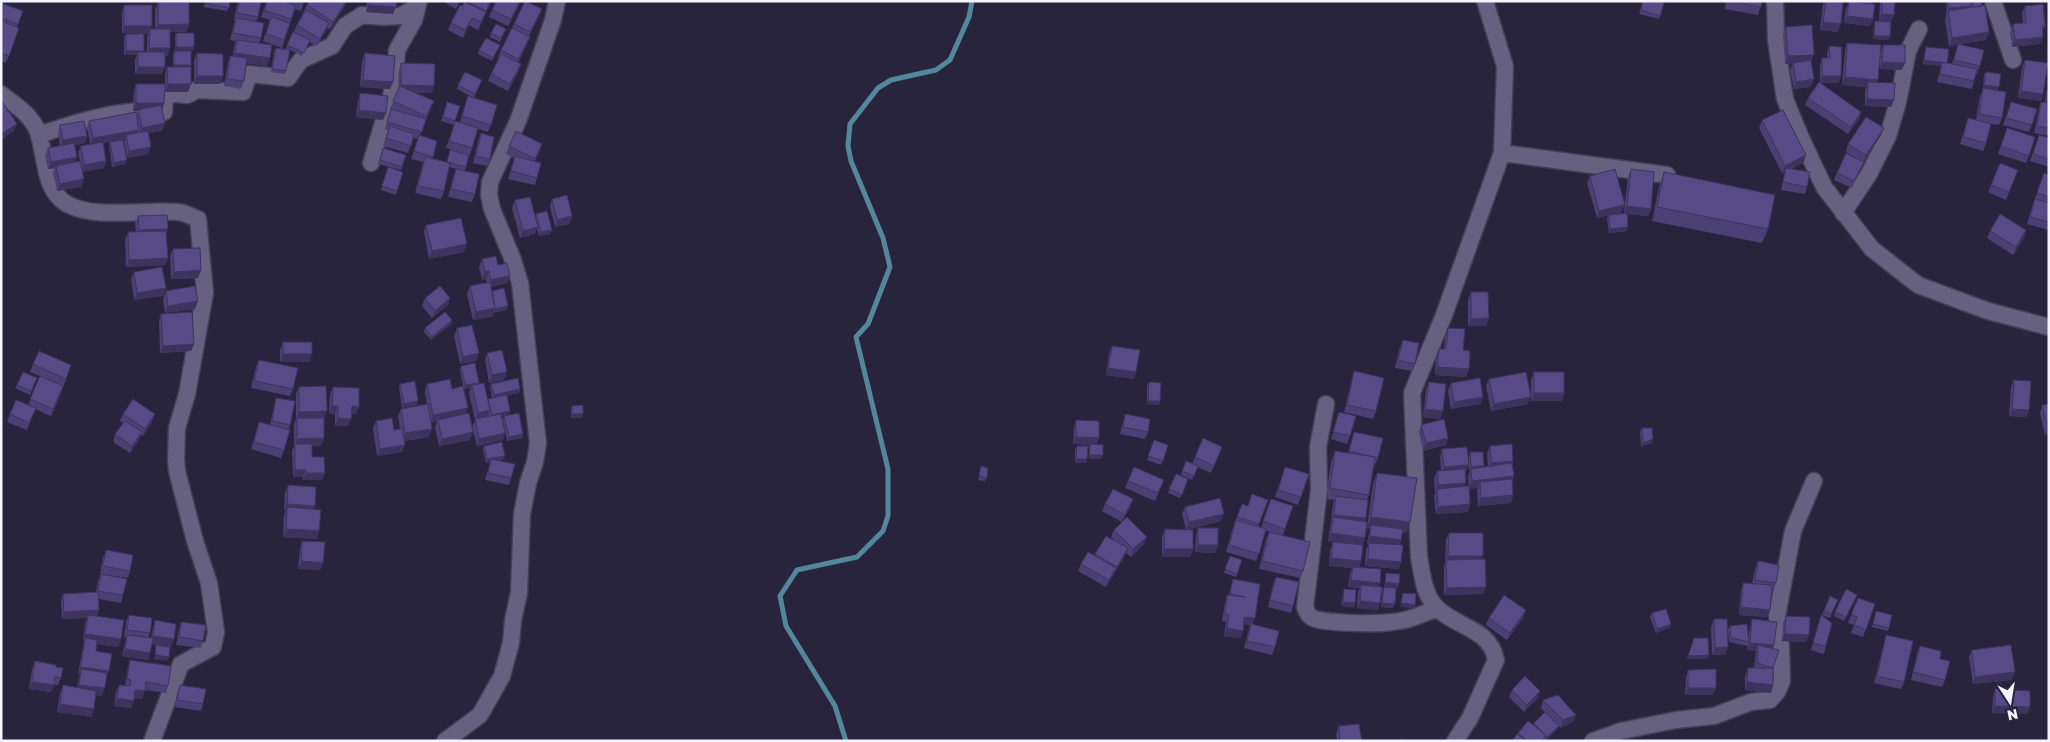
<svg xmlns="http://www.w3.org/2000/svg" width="2050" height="742" viewBox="0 0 2050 742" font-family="'Golos Text',sans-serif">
<rect width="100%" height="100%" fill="#29243e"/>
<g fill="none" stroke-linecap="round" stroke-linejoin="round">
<path stroke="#53879b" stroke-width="5" d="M846 741 835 706 786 626 780 596 797 570 857 557 883 531 888 516V469L856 337 868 324 890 267 883 238 851 161 848 146 850 124 878 88 891 80 936 70 950 60 969 17 972 1"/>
<g stroke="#443f55" stroke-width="19">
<path id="minor" d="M1775 1 1776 40 1785 99 1801 138 1824 187 1872 249 1918 285 1988 311 2049 327
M1993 1 2013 60
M1 94C15 105 31 114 38 132 46 155 43 190 67 204 96 220 145 209 177 212 184 212 192 217 198 219L205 293 187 394 177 428 176 459 177 471 195 541 209 583 216 632 213 647 181 664 152 741
M39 135C76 122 124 107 164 112L165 93 187 95 197 90 243 92 249 74 288 78 301 60 332 46 345 26 362 15 383 17 400 16 417 7
M1502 153 1667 175
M371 163 390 100 395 78 397 50 414 20 419 1
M1843 213 1869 174 1888 136 1898 102 1908 51 1919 29
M1326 404 1318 447 1319 490 1305 607C1306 610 1307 614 1311 617 1320 624 1379 624 1392 622 1408 621 1423 614 1437 608
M445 741 480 715 502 676 511 643 513 620 519 593 522 514 528 483 535 462 538 443 520 283 513 260 492 209 489 195 490 182 518 121 553 20 557 1
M1455 741 1470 718 1496 660C1490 628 1457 628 1437 608 1424 596 1422 574 1419 557L1412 393 1444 315 1502 153 1505 66 1485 1
M1593 741 1621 731 1676 720 1714 716 1751 702 1770 700 1777 692 1782 681 1781 647 1777 616 1793 531 1814 481"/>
</g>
<use href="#minor" stroke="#666180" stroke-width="16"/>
</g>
<path fill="#4b4073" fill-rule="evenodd" d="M161 1H187L189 24 186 32H170L168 56H165L162 74H135V59L137 55H124V37L126 34H144L122 33V12L124 5 151 29H155V10L158 2H161ZM144 34H148L147 37V52H143Z
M205 1H230L227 11 204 7Z
M239 1 258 17 256 22 261 38 259 43 270 58 267 66 247 63 244 81 241 89 224 86 228 63 230 56H233L234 47 236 41 230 40 235 20H234L237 5Z
M267 1 288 3V1H304L301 11 295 9 282 48 263 41 270 20 261 17Z
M367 1H397L393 14 366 12Z
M442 1H460L456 9Z
M470 1 490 5 486 12 483 20 478 30 469 25 463 38 448 30 451 23 462 6 469 4Z
M496 1H521L508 26 489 17Z
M1643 1 1660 16 1659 19 1639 14Z
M1726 1H1762L1758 15 1725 9Z
M1824 1H1843L1838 32 1820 30 1823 4Z
M1849 1 1870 26 1844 23 1846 9Z
M1880 1H1895L1891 22 1888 40 1873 39 1874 25 1875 21H1879Z
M1947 1H1981L1986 40 1960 44 1980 66 1977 74 1976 73 1972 89 1937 82 1941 66 1923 64 1925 50 1926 47 1947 63 1952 64 1958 44 1949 46 1945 19 1946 16Z
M346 2 343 9 330 29 327 28 317 46 309 42 302 56 290 50 286 71 285 74 271 72 274 51 276 48 288 49H286L287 45 307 5Z
M1 3 23 11 17 27 19 28 6 63 1 61Z
M2025 6 2045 26 2042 32 2043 37 2040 44 2012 47 2010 32 2013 24 2023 23 2022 13Z
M539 16 529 36 530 37 527 44 518 63 521 64 518 72 508 91 488 81 491 74 499 58 498 57 501 50 514 24Z
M1786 27 1811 62V87L1794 89 1790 70 1793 63 1785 64 1783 34Z
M506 29 500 42 490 37 491 33Z
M176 33 194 47 192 51H175V36Z
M1847 43 1881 50 1883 45 1902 70 1880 69V61L1877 83 1891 107 1865 106V90L1867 87 1842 85 1845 50Z
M500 45 492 61 478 54 479 50Z
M1829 46 1839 83H1820L1861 112 1859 119 1848 134 1805 105 1808 98 1820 83V65L1822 58H1827V54Z
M174 51 191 65 188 92H165V75L167 67H173V55Z
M197 53 220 84H194V61Z
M365 53 393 82 390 89 360 87 362 61Z
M2025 60 2043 94 2041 101 2018 98 2022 67Z
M401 63 432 93H415L431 108 426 120 420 135 437 141 432 159 447 162 450 150 462 153 446 148 454 125 441 121 447 102 455 121 460 122 468 96 491 125 488 132 478 129 472 148 470 155H469L465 171 449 167 444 191 441 199 415 193 423 162 411 159 418 139 413 138 408 153 383 146 388 130 385 129 391 109H390L398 90 399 71Z
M1986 72 1998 91 2002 118 1999 125 1987 123 1986 143 1983 151 1960 144 1968 118 1976 120 1980 96 1983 89 1984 75Z
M482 80 474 98 457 89 458 85Z
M136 84 164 103 162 110 165 123 162 131 149 133 148 154 127 158 124 142 125 139 103 143 106 161 104 168 82 172 81 187 57 191 53 173 55 168 48 169 45 156 48 148 60 146 58 133 60 125 87 136 85 143 75 145 77 157 75 162H80L78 153 81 146 90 144 87 128 89 121 136 115 138 111H133L134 91Z
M2047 90H2049V136L2034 133 2039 109 2041 102 2045 103 2046 93Z
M360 93 383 120 356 117 358 101Z
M2011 102 2032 125 2029 132 2003 125Z
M1762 120 1804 162 1791 169 1807 187 1805 194 1781 190 1785 172 1782 173 1759 128Z
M1884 128 1881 135 1863 163 1852 188 1834 180 1837 173 1856 158 1846 152 1848 144Z
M2007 128 2035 137 2026 163 1998 154Z
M481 133 490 159 487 166 473 163 478 141Z
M2039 135 2049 138V167L2030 161Z
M110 142 125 164 112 167 109 146Z
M509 146 540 151 535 161 537 178 535 185 508 179 514 158 506 154Z
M383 148 406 155 401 170 378 164Z
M388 167 403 172 396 195 381 190Z
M456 169 475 194 472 202 448 197 453 177Z
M1631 169 1651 209 1648 216 1627 214V231L1609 233 1607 219 1608 215 1597 218 1587 183 1590 176 1622 212 1613 214 1624 213 1628 177Z
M2018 170 2006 200 1988 192 1991 185Z
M1664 172 1768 229 1762 243 1652 221 1659 187Z
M2044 173 2049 175V230L2027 224 2032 207Z
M552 199 572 216 569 224 555 227 550 207Z
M515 200 535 216 536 214 552 230 550 234 539 236 537 228 535 234 520 238 512 208Z
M138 216 168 229 166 232 168 258 165 265 126 267 125 240 128 232H136L135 223Z
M426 225 464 252 429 259 424 232Z
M1990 231 2024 238 2013 255 1987 238Z
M173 249 201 270 198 278 171 279 170 256Z
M482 259 498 265 510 276 507 283 491 287 492 291 508 306 506 310 494 312 493 316 473 320 467 294 470 286 487 283 486 279 482 280 479 267Z
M134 272 166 288 163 296 134 300 131 279Z
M166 291 195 309 165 313 163 299Z
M1471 292 1489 318 1486 326H1468V300Z
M425 298H450L448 305 432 318 422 306Z
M161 314 194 344 191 351 160 353 159 321Z
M452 320 451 324 431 340 424 332 425 328Z
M457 328 476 361 460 364 454 336Z
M1448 328 1463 350 1469 369 1466 377 1435 375 1436 356 1439 349H1444L1445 335Z
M1403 340 1415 364 1412 371 1395 368 1400 347Z
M283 342 310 362H280V350Z
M1112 346 1136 372 1134 379 1106 375 1109 354Z
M487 353 504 380 489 383 485 360Z
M259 360 293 389 290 396 251 388 256 367Z
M33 364 71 365 61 393 51 416 35 409 27 430 7 422 10 414 28 405 40 376 30 372Z
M461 366 479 383 478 384 488 400 492 398 490 387 491 384 520 389 519 393 507 395 510 411 509 415 502 416 505 433 503 440 477 446 472 427 475 420 469 393 471 388 464 389 468 408 465 414 470 440 439 446 435 427 437 421 431 422 429 437 404 441 402 452 377 456 373 428 376 421 394 430 400 429 398 416 401 409 427 404 425 392 427 384 452 389 463 386 460 370Z
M1354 371 1376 411 1373 419 1344 412 1352 379Z
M1534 372 1564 393 1562 401H1531V380Z
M37 378 30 395 15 388 17 385Z
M1489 379 1528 404 1491 411 1486 386Z
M2014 380 2029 410 2026 417 2009 416 2011 387Z
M1149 382 1160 401 1159 405 1147 404V386Z
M1429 382 1440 419 1423 417 1426 389Z
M1451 383 1483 397 1480 404 1451 409 1448 391Z
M400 384 417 405 402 408 399 387Z
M299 387 324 419V438L321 446H312V457L325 473 322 480H303V477H293L292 451 294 446V425L296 419V394Z
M333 387 356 414H351L348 426H335V414L329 413 330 395Z
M276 398 290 425 284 450 281 458 251 449 259 422 270 425 274 406Z
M2049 404V434L2045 435 2040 413 2042 405Z
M572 406 582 418H571V410Z
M1339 412 1350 436 1347 444 1331 439Z
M123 414 152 422 143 436 141 435 139 439 130 453 113 442 115 434 123 423 120 421Z
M1125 414 1148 432 1145 439 1120 434Z
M504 416 523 434 522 438 507 441 503 420Z
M1076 420 1099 438 1096 445 1103 455 1101 459H1089V448L1090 445 1073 444 1074 428Z
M1421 425 1448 438 1446 445 1423 451 1419 432Z
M1642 428 1652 443 1641 446 1640 432Z
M1354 432 1378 458 1375 465H1374L1369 495 1367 499 1365 522V538L1362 545 1361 561 1359 567 1378 587V610L1357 608 1358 592 1360 588 1348 587 1350 574 1352 568 1329 566 1330 550 1333 542 1359 545 1328 541 1331 522 1333 504 1334 500 1326 499 1331 462 1335 451 1348 453Z
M1154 440 1168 445 1161 465 1147 460Z
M484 446 504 459 499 460 511 478 509 485 485 480 490 462 486 463 483 450Z
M1077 446 1086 463H1075V450Z
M1490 446 1513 461 1512 464 1514 476 1512 480 1513 495 1511 503 1478 506 1477 490 1478 488 1469 489 1468 476 1470 470H1469V456L1470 452 1484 467 1488 466 1487 453Z
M1222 447 1211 473 1197 467 1192 480 1181 475 1186 461 1192 464 1195 457Z
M1442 449 1466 472V483L1465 486 1470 504 1468 512 1436 514 1434 496 1435 493 1434 479 1437 471H1441L1440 457Z
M981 466 987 478 985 481 978 480Z
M1285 467 1309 474 1298 505 1275 497Z
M1377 473 1410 522 1406 533H1402L1400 545 1399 569 1365 566 1366 550 1369 544 1367 543 1370 529 1367 528 1373 484Z
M1176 474 1188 479 1180 498 1168 493Z
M1164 480 1155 501 1125 488 1128 481Z
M288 485 315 506 313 509 317 539 283 537 284 515 286 511H284L285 493Z
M1133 499 1130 507 1122 521 1144 544 1131 557 1126 553 1106 587 1078 571 1081 564 1095 556V554L1114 540 1111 537 1114 530 1122 522 1102 511 1105 504Z
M1271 499 1293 506 1283 535 1303 571 1301 578 1259 569 1266 539 1269 532H1271L1266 531 1256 561 1226 552 1234 524 1242 504 1247 506 1268 500 1258 527 1261 528Z
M1185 507 1221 521 1187 530 1193 549 1190 557H1162V537L1165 529 1186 530 1182 514Z
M1198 528 1218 545 1215 553 1195 552 1196 535Z
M1449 533 1482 559 1486 587 1483 594 1444 595V567L1445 563 1446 540Z
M302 541 323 563 320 570 298 569 300 548Z
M106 550 130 571 128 578 100 574 103 558Z
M1230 556 1242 560 1236 577 1224 573Z
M1758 561 1776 583 1773 591H1772L1767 617 1739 615 1741 590 1743 583 1752 584 1755 569Z
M101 574 123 595 121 603 99 599 97 616 121 639 118 647 97 644 96 651 107 677 102 696 96 695 94 709 91 717 57 712 60 693 63 685 77 688 80 674H78L84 642 83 641 85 623 87 618 62 619 61 601 63 594 96 592 98 581Z
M1276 577 1293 606 1291 613 1268 607 1273 584Z
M1233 579 1253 624 1275 647 1272 655 1244 648 1250 625 1243 624V631L1240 638 1224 636 1226 622 1222 621 1225 603 1227 595H1229Z
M1384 587 1393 608 1381 607 1382 590Z
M1344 589 1354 607 1341 606 1343 593Z
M1857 595 1844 621 1834 616 1835 612Z
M1830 596 1838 600 1830 618 1822 615Z
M1858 598 1875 604 1863 637 1851 633 1854 625 1848 623Z
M1876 611 1889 628 1888 631 1872 627Z
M1652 613 1671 624 1670 628 1656 633 1650 617Z
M129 615 150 633 148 638H151L153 628 155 620 174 639 171 647 152 644 148 660 122 656 125 642 126 637H124L126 622Z
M1821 615 1826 646 1824 654 1811 650Z
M1786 616 1806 642 1782 641 1783 623Z
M1489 618H1523L1507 640 1486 625Z
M1714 619 1725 655H1712L1711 627Z
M1752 619 1773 649V685L1771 693 1745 690V676L1748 668H1754L1756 651 1747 650 1748 644 1747 646 1729 642 1728 629 1730 626 1748 640 1750 627Z
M181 622 203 641 201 648 176 645 179 629Z
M1886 635 1904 682 1901 689 1874 683Z
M1920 646 1940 659 1945 680 1942 687 1911 680 1917 653Z
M1972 650 2012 680 1973 684 1969 657Z
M130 660 168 686 166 693 145 690 142 699 134 698 131 708 114 706 116 692 119 685 125 686 128 667Z
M35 661 56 667 61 678 58 685H54L51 692 29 689 32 669Z
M1688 670 1713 695H1685L1686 677Z
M180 685 203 704 201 711 175 707 177 693Z
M1995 689 2030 707 2027 714 1992 713 1993 697Z
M1512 690 1540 691 1538 698 1524 712 1509 697Z
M1543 700 1576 715 1573 722 1560 728 1559 726 1557 729 1546 740 1545 739 1544 741H1512L1518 733 1533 725 1534 723 1545 712 1541 708Z
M1339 726 1362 741H1337L1336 734Z"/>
<path fill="#3d345e" d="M520 1H521L508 26 511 19Z
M346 2 343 9 330 29 333 22Z
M369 5 396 7 393 14 366 12Z
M1971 6 1968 14 1948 11 1946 16 1949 8Z
M542 9 539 16 527 40 530 32Z
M486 12 483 20 478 30 481 22Z
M1882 14 1894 15 1891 22H1879Z
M1847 16 1873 19 1870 26 1844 23Z
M472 18 469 25 463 38 465 30Z
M1823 22 1841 24 1838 32 1820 30Z
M329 23 326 30 317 46 320 39Z
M189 24 186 32H155L158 25Z
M124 26H152L149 33 150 29 148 34 122 33Z
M1989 32 1986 40 1949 46 1952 38Z
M1874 36H1890L1888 40 1873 39Z
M530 37 527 44 516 66 518 59Z
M2043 37 2040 44 2012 47 2015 40Z
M176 47H194L192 51H175Z
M149 48H170L168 56H147Z
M126 51H144L142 55 138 52 137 55H124Z
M235 53 270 58 267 66 232 61Z
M1814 55 1811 62 1785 64 1788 56Z
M1924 60 1942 63 1941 66 1923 64Z
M1882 62 1905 63 1902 70 1880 69Z
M521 64 518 72 508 91 510 84Z
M174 65H191L190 69H173Z
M138 67H165L162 74H135Z
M197 76H223L220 84H194Z
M1822 76H1841L1839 83H1820Z
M1845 77 1878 80 1876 87 1868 82 1867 87 1842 85Z
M1814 79 1811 87 1794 89 1796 82Z
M363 80 393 82 390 89 360 87Z
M168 84H191L188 92H165Z
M401 85 434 86 432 93 398 92Z
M1984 85 1999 87 1998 91 1983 89Z
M2021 91 2043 94 2041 101 2018 98Z
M1867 99 1894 100 1891 107 1865 106Z
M136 103H164L162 111H133Z
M359 110 386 113 383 120 356 117Z
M1861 112 1859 119 1848 134 1851 127Z
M165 123 162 131 139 135 142 128Z
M17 124 14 131 1 140V134Z
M1884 128 1881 135 1863 163 1852 188 1866 155Z
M139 130 136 137 126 135 125 139 90 146 93 138Z
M87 136 85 143 61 148 63 140Z
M151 147 148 154 127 158 129 151Z
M1806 155 1804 162 1785 171 1786 168 1785 172 1782 173 1785 166Z
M77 157 74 164 56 166 55 168 48 169 51 162Z
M127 160 125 164 112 167 114 163Z
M106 161 104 168 82 172 84 165Z
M84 179 81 187 57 191 60 184Z
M1625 205 1622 212 1597 218 1599 211Z
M1627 206 1651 209 1648 216 1624 214Z
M572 216 569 224 555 227 557 220Z
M538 227 535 234 520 238 523 231Z
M1628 227 1627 231 1609 233 1610 229Z
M168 229 165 236 136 237 139 230Z
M552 230 550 234 539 236 541 232Z
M2026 230 2024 238 2013 255 2016 247Z
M467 244 464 252 429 259 432 251Z
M168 258 165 265 126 267 129 260Z
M201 270 198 278 171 279 174 272Z
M489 271 486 279 482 280 485 272Z
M510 276 507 283 488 287 491 280Z
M166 288 163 296 134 300 137 293Z
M450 298 448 305 432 318 435 311Z
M198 301 195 309 165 313 168 306Z
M508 306 506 310 494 313 495 309Z
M495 308 493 316 473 320 476 312Z
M1489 318 1486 326H1468L1471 319Z
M452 320 451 324 431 340 432 337Z
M194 344 191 351 160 353 163 346Z
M479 353 476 361 460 364 463 357Z
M283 354H312L310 362H280Z
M1437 367 1469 369 1466 377 1435 375Z
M1108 368 1136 372 1134 379 1106 375Z
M507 372 504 380 489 383 492 375Z
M479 383 477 386 472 385 471 388 464 389 465 385Z
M520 389 519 393 492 399 494 395Z
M1534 393H1564L1562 401H1531Z
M1483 397 1480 404 1451 409 1454 402Z
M1531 397 1528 404 1491 411 1494 404Z
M418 401 417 405 402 408 404 404Z
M1148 401H1160L1159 405 1147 404Z
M332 406H338L335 414 329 413Z
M352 406 359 407 356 414H349Z
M468 408 465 415 431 422 433 415Z
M1425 409 1443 411 1440 419 1423 417Z
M2012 409 2029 410 2026 417 2009 416Z
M490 410 487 418 475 420 478 413Z
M327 411 324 419H296L299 412Z
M510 411 509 415 490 419 492 415Z
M155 414 152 422 143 436 145 429Z
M572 414H583L582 418H571Z
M338 418 351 419 348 426H335Z
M2048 427H2049V434L2045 435Z
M432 429 429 437 402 441 405 433Z
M142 432 139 439 130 453 132 446Z
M473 432 470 440 439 446 442 439Z
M505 433 503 440 477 446 479 439Z
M523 434 522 438 507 441 509 437Z
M1076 437 1099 438 1096 445 1073 444Z
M324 438 321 446H295L297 439Z
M1448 438 1446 445 1423 451 1426 443Z
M1653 439 1652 443 1641 446 1643 443Z
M405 445 402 452 377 456 380 449Z
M1090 455H1103L1101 459H1089Z
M505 456 504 459 490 462 491 459 490 462 486 463 487 459Z
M1076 459H1087L1086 463H1075Z
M1513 461 1511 468 1488 470 1491 463Z
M1469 465 1466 472 1441 474 1444 467Z
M1484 466 1483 470 1471 469 1469 470 1471 467Z
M295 470H306L303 477H293Z
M306 473H325L322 480H303Z
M1514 476 1511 484 1480 482 1478 488 1469 489 1472 481Z
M1466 483 1464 491 1437 489 1438 485Z
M1513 495 1511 503 1478 506 1481 498Z
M1133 499 1130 507 1122 522 1125 515Z
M287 504 315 506 312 513 287 507 286 511H284Z
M1470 504 1468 512 1436 514 1438 507Z
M1224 514 1221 521 1186 530 1189 522Z
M1334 515 1366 518 1364 525 1333 517Z
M1371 517 1410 522 1406 533 1371 529V525L1370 529 1367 528Z
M286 529 319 531 317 539 283 537Z
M1331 533 1365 538 1362 545 1328 541Z
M1370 536 1401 540 1399 548 1367 543Z
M1147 537 1144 544 1131 557 1133 549Z
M1198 545H1218L1215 553 1195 552Z
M1128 548 1125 556 1114 574 1117 567Z
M1164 549H1193L1190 557H1162Z
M1448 556H1483L1480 564 1446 560Z
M1331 558 1361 561 1359 569 1329 566Z
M1368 559 1401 562 1399 569 1365 566Z
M301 561 323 563 320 570 298 569Z
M1116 568 1113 576 1106 587 1109 580Z
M1351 580 1380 583 1377 590 1361 585 1360 588 1348 587Z
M1385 582 1399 584 1398 588 1384 586Z
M1486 587 1483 594 1444 595 1447 588Z
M1360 601 1380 603 1378 610 1357 608Z
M1343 602 1355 603 1354 607 1341 606Z
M1382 603 1395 604 1393 608 1381 607Z
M1401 603 1415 605 1414 608 1400 607Z
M1741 607 1770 610 1767 617 1739 615Z
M99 610 96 618 88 615 87 618 62 619 64 612Z
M1526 610 1523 618 1507 640 1510 633Z
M1244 617 1255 618 1252 626 1242 624Z
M1671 624 1670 628 1656 633 1657 629Z
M1227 628 1243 631 1240 638 1224 636Z
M85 634 121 639 118 647 85 642V638L84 642 83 641Z
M1785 634 1809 635 1806 642 1782 641Z
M153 636 174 639 171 647 150 644Z
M1750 643 1774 645 1771 653 1758 645 1756 651 1747 650Z
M1728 647 1725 655H1712L1715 648Z
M125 649 150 653 148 660 122 656Z
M155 655 169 657 167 661 153 659Z
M1709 655 1707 659H1686L1688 656Z
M81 667 109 671 106 678 81 669 80 674H78Z
M2015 672 2012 680 1973 684 1975 677Z
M32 682 54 685 51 692 29 689Z
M1747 682 1773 685 1771 693 1745 690Z
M79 685 105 688 102 696 77 692Z
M1688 688H1716L1713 695H1685Z
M135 690 145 691 142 699 133 698Z
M1540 691 1538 698 1524 712 1527 705Z
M117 698 134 701 131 708 114 706Z
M60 704 94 709 91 717 57 712Z
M1995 706 2030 707 2027 714 1992 713Z
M1576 715 1573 722 1560 728 1563 720Z
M1559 726 1557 729 1546 740 1547 737Z"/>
<path fill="#574a86" stroke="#3d345e" d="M162 1H187V2H162Z
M206 1H230L229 8 205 3Z
M239 1 261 2 258 17 237 13Z
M267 1H284L296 6 291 19 264 10Z
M310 1H345L346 2 333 22 307 5Z
M369 1H397L396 7 369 5Z
M470 1H491L486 11 470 3Z
M496 1H520L511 19 492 10Z
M525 1 542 9 530 32 514 24Z
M1643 1H1659L1664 3 1660 16 1641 10Z
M1728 1H1762L1761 7Z
M1826 1H1843L1841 24 1823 22Z
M1849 1 1875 4 1873 19 1847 16Z
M1850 1H1872V4Z
M1882 1H1895L1894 15 1882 14Z
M1949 1H1971V6L1949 8Z
M1972 1H1981L1982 6 1973 7Z
M158 2H189V24L158 25Z
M465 2 486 12 481 22 472 18 465 30 451 23 460 5 462 6Z
M1 3 23 11 18 24 1 18Z
M2043 4 2045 26H2042L2043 37 2015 40 2013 24 2026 23 2025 6Z
M124 5H152V26H124Z
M1985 5 1989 32 1952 38 1948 11Z
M306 10 329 23 320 39 297 25Z
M271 17 290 23 284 40 266 34Z
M236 18 264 23 261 38 233 33Z
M1 21 19 28 9 56 1 53Z
M1875 21 1891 22 1890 36H1874Z
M496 24 506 29 501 38 491 33Z
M1812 25 1814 55 1788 56 1786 27Z
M512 28 530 37 518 59 501 50Z
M150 29H170V48H149Z
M293 32 310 40 304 53 287 45Z
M176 33H194V47H176Z
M126 34H144V51H126Z
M486 38 500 45 493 58 479 50Z
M237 40 272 45 270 58 235 53Z
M1847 43 1881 45 1878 80 1845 77Z
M1958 44 1984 50 1980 66 1954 60Z
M1883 45H1905V63L1882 62Z
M1829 46 1842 47 1841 76H1822V58H1830Z
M1926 47 1949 49 1947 63 1924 60Z
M276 48 290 50 286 71 272 69Z
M174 51H191V65H174Z
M138 52H165V67H138Z
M197 53 223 54V76H197Z
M365 53 395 56 393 82 363 80Z
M501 54 521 64 510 84 491 74Z
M230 56 247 58 244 81 227 79Z
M1811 60 1814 79 1796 82 1793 63Z
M2025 60 2048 63 2043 94 2021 91Z
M1942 62 1977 69 1974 81 1940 74Z
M401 63 435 64 434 86 401 85Z
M167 67H191V84H168Z
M465 72 482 80 475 94 458 85Z
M1986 72 2001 74 1999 87 1984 85Z
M1819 82 1861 112 1851 127 1808 98Z
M1868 82 1895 83 1894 100 1867 99Z
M136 84H165L164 103H136Z
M400 86 434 101 426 116 393 101Z
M1983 88 2006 92 2002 118 1979 114Z
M2047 90H2049V101H2047Z
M360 93 388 96 386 113 359 110Z
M468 96 497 105 491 125 462 116Z
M1 100 17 124 1 134Z
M447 102 460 106 455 121 443 117Z
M2011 102 2037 109 2032 125 2006 118Z
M2041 102 2049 103V128L2037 126Z
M161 105 165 123 142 128 138 110Z
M391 109 426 119 422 132 387 122Z
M1783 110 1806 155 1785 166 1762 120Z
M136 112 139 130 93 138 89 121Z
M1866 117 1884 128 1866 155 1848 144Z
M1968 118 1991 124 1986 143 1963 137Z
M84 121 87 136 63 140 60 125Z
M455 121 478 128 472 148 449 141Z
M390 126 414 134 411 146 386 138Z
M2007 128 2035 137 2029 156 2001 146Z
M148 131 151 147 129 151 126 135Z
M516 131 542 144 535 159 509 146Z
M481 133 494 137 490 159 476 156Z
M419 135 437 141 433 157 414 151Z
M2039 135 2049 138V159L2033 154Z
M123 140 127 160 114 163 110 142Z
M103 142 106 161 84 165 81 146Z
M74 143 77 157 51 162 48 148Z
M383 148 406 155 402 167 380 160Z
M450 150 469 155 466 167 447 162Z
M1846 153 1864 162 1854 181 1837 173Z
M515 156 541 163 537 178 511 171Z
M425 157 450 163 444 191 418 186Z
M80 161 84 179 60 184 56 166Z
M2000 163 2018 170 2009 192 1991 185Z
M388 167 403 172 397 191 382 186Z
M1786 168 1810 172 1807 187 1783 182Z
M456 169 479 174 475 194 451 189Z
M1615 169 1625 205 1599 211 1590 176Z
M1631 169 1654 172 1651 209 1627 206Z
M1664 172 1775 195 1768 229 1657 207Z
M2044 173 2049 175V197L2037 193Z
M567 195 572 216 557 220 552 199Z
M530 197 538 227 523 231 515 200Z
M2035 199 2049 203V222L2030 217Z
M547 211 552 230 541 232 536 214Z
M1627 213 1628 227 1610 229 1609 215Z
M2000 214 2026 230 2016 247 1990 231Z
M167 215 168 229 139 230 138 216Z
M461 218 467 244 432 251 426 225Z
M166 231 168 258 129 260 128 232Z
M200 248 201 270 174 272 173 249Z
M496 256 498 265 507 263 510 276 491 280 489 271 485 272 482 259Z
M162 267 166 288 137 293 134 272Z
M490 282 495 308 476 312 470 286Z
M195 286 198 301 168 306 166 291Z
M440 286 450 298 435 311 425 298Z
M504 288 508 306 495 309 492 291Z
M1471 292H1488L1489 318 1471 319Z
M192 312 194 344 163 346 161 314Z
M445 312 452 320 432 337 425 328Z
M472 325 479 353 463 357 457 328Z
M1448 328 1465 329 1463 350 1470 351 1469 369 1437 367 1439 349H1446Z
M1403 340 1419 343 1415 364 1398 360Z
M283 342H312V354H283Z
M1112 346 1140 350 1136 372 1108 368Z
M502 350 507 372 492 375 487 353Z
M39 351 71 365 66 379 33 364Z
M259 360 298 368 293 389 254 381Z
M475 363 479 383 465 385 461 366Z
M1354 371 1384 378 1376 411 1347 405Z
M23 372 37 378 31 391 17 385Z
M1526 372 1531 397 1494 404 1489 379Z
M1534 372H1564V393H1534Z
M40 376 63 386 53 409 30 399Z
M518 378 520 389 494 395 491 384Z
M1480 378 1483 397 1454 402 1451 383Z
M450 379 452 389 463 386 468 408 433 415 427 384Z
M2014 380 2031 381 2029 410 2012 409Z
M415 381 418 401 404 404 400 384Z
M1149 382 1161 383 1160 401H1148Z
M1429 382 1446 384 1443 411 1425 409Z
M484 383 490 410 478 413 472 385Z
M326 386 327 411 299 412V387Z
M333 387 359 388V407L352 406 351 419 338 418V406H332Z
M507 395 510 411 492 415 488 399Z
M276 398 295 401 290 425 272 421Z
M133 399 155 414 145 429 123 414Z
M16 400 36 408 29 423 10 414Z
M428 404 432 429 405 433 401 409Z
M2049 404V427H2048L2042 405Z
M583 405V414H572V406Z
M1339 412 1356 416 1350 436 1333 432Z
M469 413 473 432 442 439 438 420Z
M519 413 523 434 509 437 504 416Z
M501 414 505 433 479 439 475 419Z
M1125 414 1150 419 1148 432 1123 427Z
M297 418H324V438L297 439Z
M392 418 394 430 402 429 405 445 380 449 376 421Z
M1444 419 1448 438 1426 443 1421 425Z
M1076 420 1099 421V438L1076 437Z
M125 421 142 432 132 446 115 434Z
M259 422 290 430 284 450 254 442Z
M1642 428H1652L1653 439 1643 443Z
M1354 432 1383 438 1378 458 1349 451Z
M1203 438 1222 447 1214 466 1195 457Z
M1154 440 1168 445 1163 461 1148 456Z
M502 442 505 456 487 459 484 446Z
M295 444H312V457H324L325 473H306V470H295Z
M1090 444 1103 445V455H1090Z
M1512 444 1513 461 1491 463 1490 446Z
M1077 446H1088L1087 459H1076Z
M1467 447 1469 465 1444 467 1442 449Z
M1335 451 1375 457 1369 495 1330 488Z
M1470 452H1483L1484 466 1471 467Z
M491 459 515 464 511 478 488 473Z
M1186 461 1198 466 1194 476 1182 471Z
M1512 463 1514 476 1472 481 1471 469Z
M981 466 988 468 987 478 979 476Z
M1134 467 1164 480 1158 493 1128 481Z
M1285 467 1309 474 1301 497 1278 490Z
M1465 469 1466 483 1438 485 1437 471Z
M1377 473 1417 478 1410 522 1371 517Z
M1176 474 1188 479 1182 495 1169 489Z
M1512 479 1513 495 1481 498 1480 482Z
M288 485 316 487 315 506 287 504Z
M1469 486 1470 504 1438 507 1437 489Z
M1113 489 1133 499 1125 515 1105 504Z
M1252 494 1268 500 1259 524 1237 517 1242 504 1248 506Z
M1336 496 1368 500 1366 518 1334 515Z
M1220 498 1224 514 1189 522 1185 507Z
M1271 499 1293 506 1285 529 1263 521Z
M287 507 321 510 319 531 286 529Z
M1127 517 1147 537 1133 549 1114 530Z
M1333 517 1367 522 1365 538 1331 533Z
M1236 520 1266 529 1259 554 1229 545Z
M1371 525 1403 529 1401 540 1370 536Z
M1198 528H1218V545H1198Z
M1165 529 1193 530V549H1164Z
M1269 532 1310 542 1303 571 1262 561Z
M1449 533H1483V556H1448Z
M1106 536 1128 548 1117 567 1095 554Z
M302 541 325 542 323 563 301 561Z
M1333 542 1363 545 1361 561 1331 558Z
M1369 543 1403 545 1401 562 1368 559Z
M106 550 133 555 130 571 103 566Z
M1088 552 1116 568 1109 580 1081 564Z
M1230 556 1242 560 1237 574 1225 569Z
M1485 559 1486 587 1447 588 1446 560Z
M1758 561 1779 565 1776 583 1755 580Z
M1353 567 1381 569 1380 583 1351 580Z
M1386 573 1400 574 1399 584 1385 582Z
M101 574 127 579 123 595 98 591Z
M1276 577 1299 582 1293 606 1270 600Z
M1233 579 1260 584 1255 618 1244 617 1243 631 1227 628 1229 615 1225 614 1227 595 1245 597 1230 594Z
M1743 583 1772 585 1770 610 1741 607Z
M1361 585 1382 587 1380 603 1360 601Z
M1384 587 1396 588 1395 604 1382 603Z
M1344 589 1356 590 1355 603 1343 602Z
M1846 589 1857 595 1846 617 1835 612Z
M98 592 99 610 64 612 63 594Z
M1403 593 1416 594 1415 605 1401 603Z
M1504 595 1526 610 1510 633 1489 618Z
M1830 596 1838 600 1831 614 1824 611Z
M1858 598 1875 604 1866 630 1854 625 1857 617 1851 615Z
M1666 609 1671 624 1657 629 1652 613Z
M1876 611 1892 615 1889 628 1873 624Z
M88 615 124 620 121 639 85 634Z
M129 615 152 618 150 633 127 630Z
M1821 615 1832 623 1826 646 1813 643Z
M1786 616 1810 617 1809 635 1785 634Z
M1714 619H1727L1728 647 1715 648Z
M1752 619 1777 622 1774 645 1750 643Z
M155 620 176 624 174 639 153 636Z
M181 622 206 625 203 641 179 637Z
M1251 624 1279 631 1275 647 1247 641Z
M1747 624 1749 642 1731 638 1730 626Z
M127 635 153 638 150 653 125 649Z
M1886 635 1913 641 1904 682 1877 676Z
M85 638 97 640 96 651 112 654 109 671 81 667Z
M1694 638H1708L1709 655 1688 656Z
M156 645 170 647 169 657 155 655Z
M1758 645 1779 650 1773 668V685L1747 682 1748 668H1773L1757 663Z
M2011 645 2015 672 1975 677 1972 650Z
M1920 646 1941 651 1940 659 1950 661 1945 680 1913 672Z
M130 660 171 666 168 686 146 682 145 691 135 690 134 701 117 698 119 685 130 686 131 680 127 679Z
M35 661 56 665V667L63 668 61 678 55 677 54 685 32 682Z
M81 669 107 673 105 688 79 685Z
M1716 669V688H1688V670Z
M1525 676 1540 691 1527 705 1512 690Z
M63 685 96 691 94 709 60 704Z
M180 685 206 689 203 704 177 700Z
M1995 689 2030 691V707L1995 706Z
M1558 695 1576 715 1563 720 1543 700Z
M1545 712 1559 726 1547 737 1534 723Z
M1528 721 1546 735 1542 741H1528L1518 733Z
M1359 724 1362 741H1340L1339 726Z
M1517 734 1526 741H1512Z
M1400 739 1414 741H1400Z"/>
<rect width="2050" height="742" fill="none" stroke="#f4f3fe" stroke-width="5"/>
<g transform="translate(2010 702) rotate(168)" stroke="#29243e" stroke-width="4" paint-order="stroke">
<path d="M0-4L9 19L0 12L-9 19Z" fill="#f4f3fe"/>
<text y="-8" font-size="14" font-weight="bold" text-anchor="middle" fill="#f4f3fe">N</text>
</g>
</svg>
